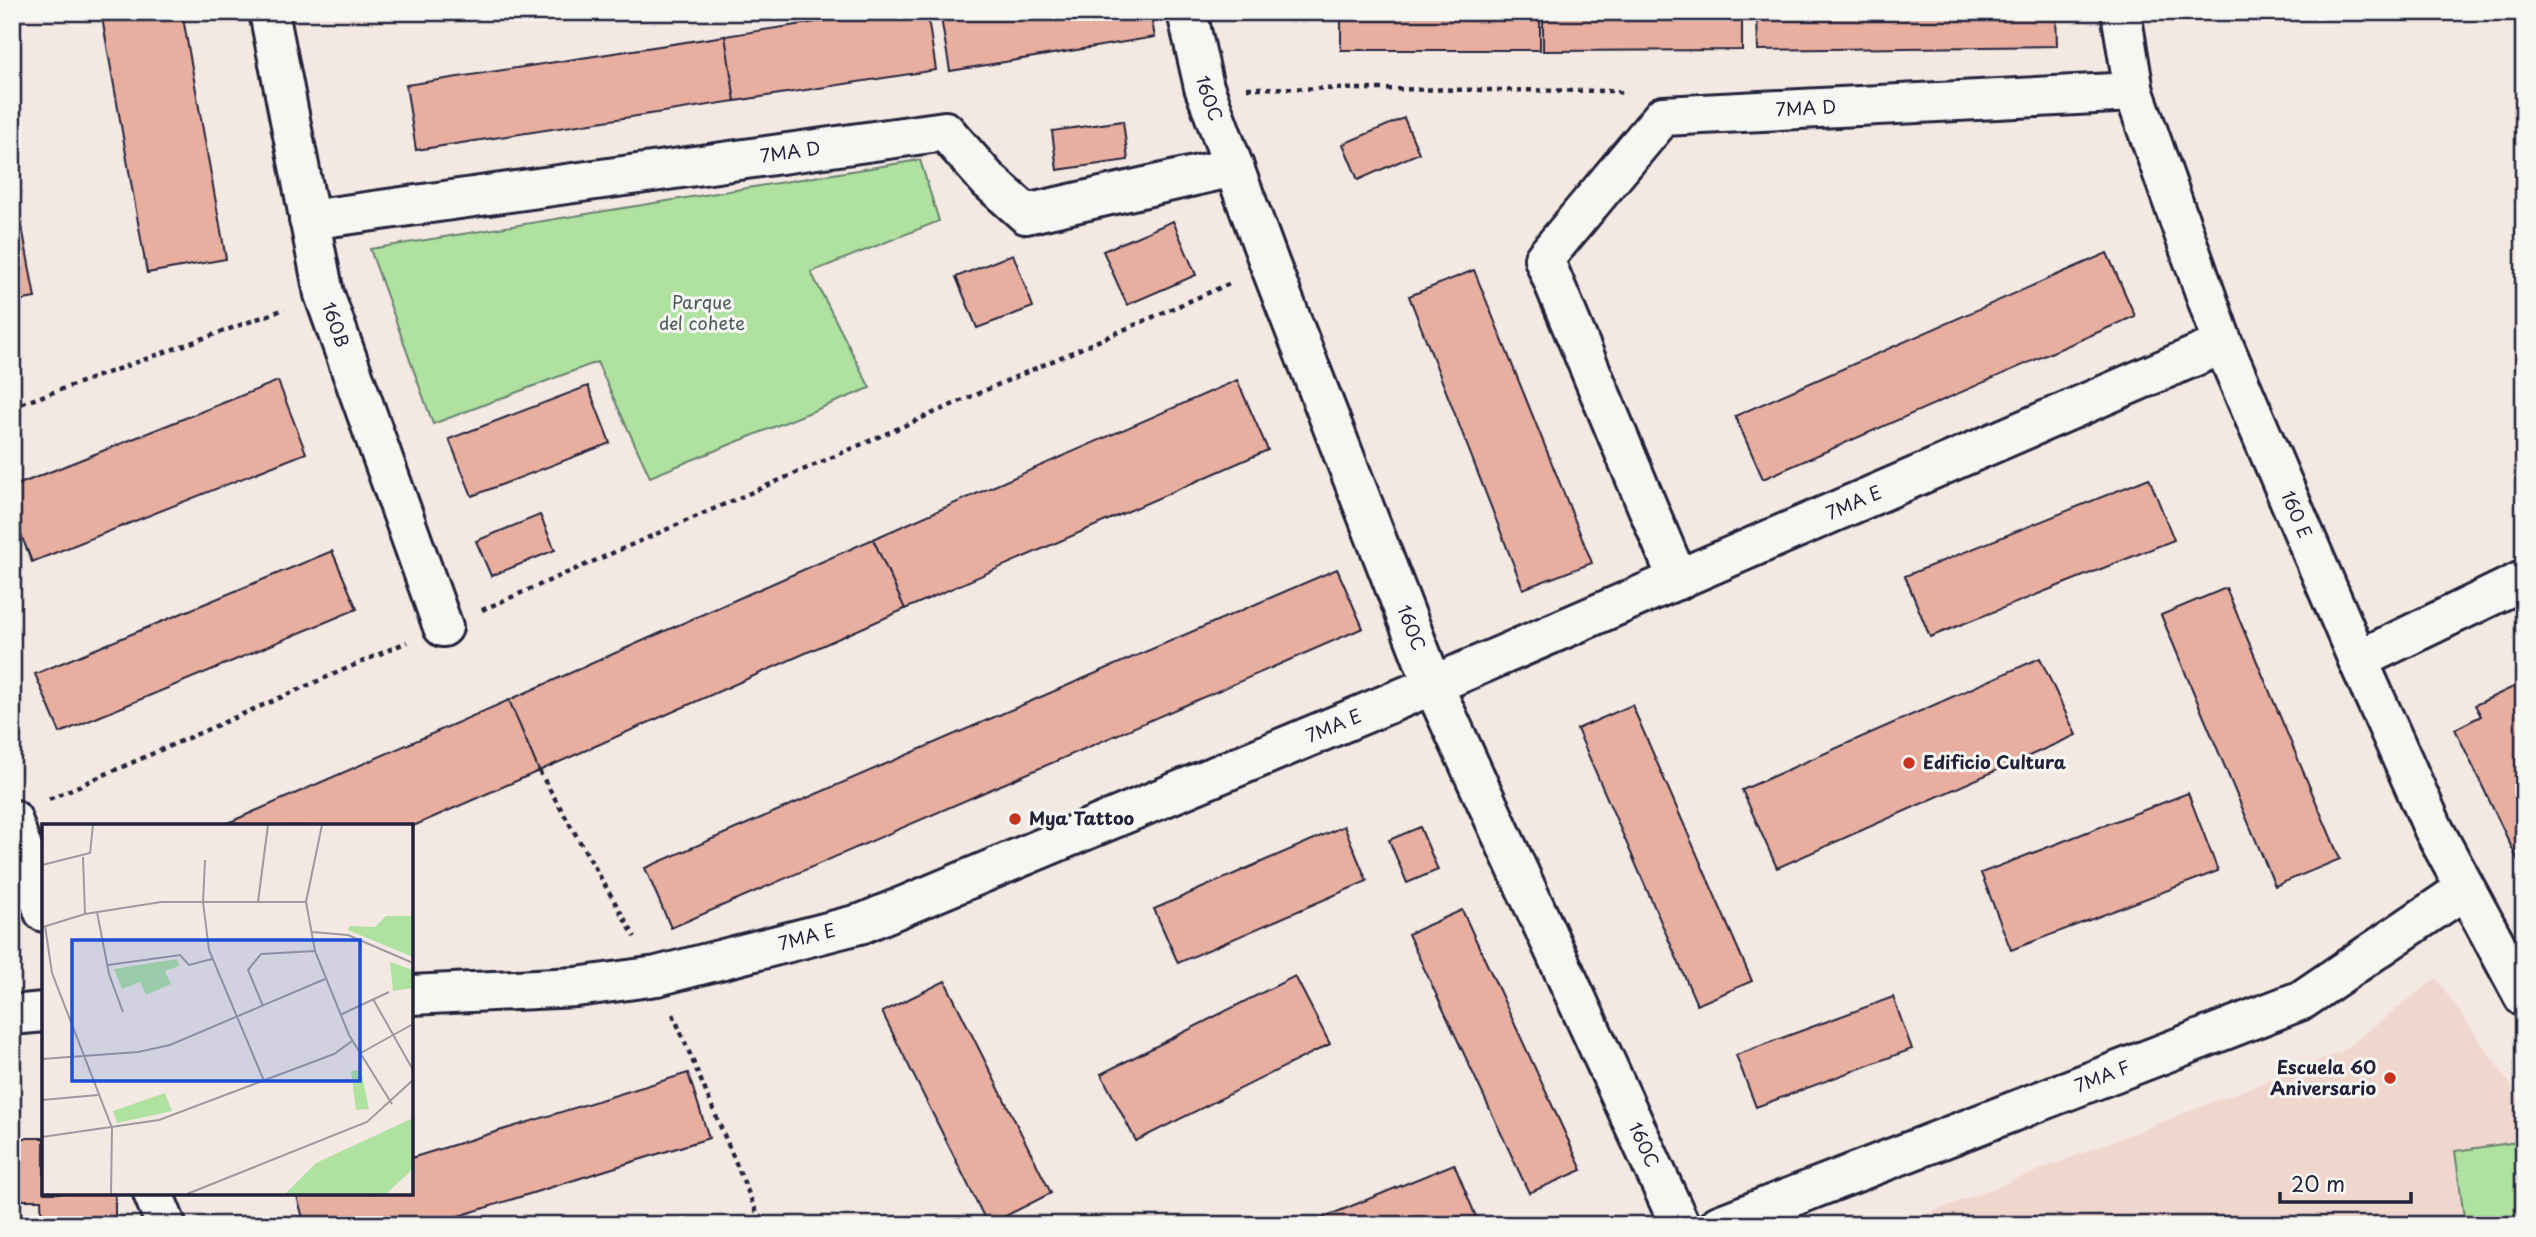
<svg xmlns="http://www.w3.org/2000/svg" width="2536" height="1237" viewBox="0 0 2536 1237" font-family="'Playpen Sans',sans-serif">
<rect width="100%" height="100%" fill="#f3e8e2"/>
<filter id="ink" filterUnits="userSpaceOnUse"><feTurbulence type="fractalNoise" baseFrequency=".0143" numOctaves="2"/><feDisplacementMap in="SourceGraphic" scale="14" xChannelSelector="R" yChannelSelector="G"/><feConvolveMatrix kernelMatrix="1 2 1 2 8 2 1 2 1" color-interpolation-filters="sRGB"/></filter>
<g filter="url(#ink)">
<path fill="#f0d7ce" d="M2436 978 2524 1104V1225H1899L2341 1052Z"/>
<path fill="#afe1a1" stroke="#68826e" stroke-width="2" d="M920 160 939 221 811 272 870 388 650 477 597 362 433 424 370 249Z
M2524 1141V1225H2465L2455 1151Z"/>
<path fill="#e8afa1" stroke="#22223b" stroke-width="2" d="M101 12H182L226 259 147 273Z
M881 12H927L936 70 735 101 725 36Z
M940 12H1150L1155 37 950 71Z
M1341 12H1540V50H1341Z
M1543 12H1742V50L1543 51Z
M1757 12H2056L2057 46 1758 50Z
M725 36 735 101 416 150 406 85Z
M1404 118 1419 153 1358 180 1343 144Z
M1123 121 1128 160 1057 170 1052 131Z
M12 171 35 298 12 302Z
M1173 221 1196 275 1127 305 1103 251Z
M2107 253 2135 316 1763 479 1735 416Z
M1013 254 1033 307 977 328 956 277Z
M1474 270 1592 563 1523 589 1409 296Z
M1237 380 1268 450 905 609 873 539Z
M278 381 306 453 32 562 12 513V487Z
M588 386 610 443 472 496 449 439Z
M2149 478 2174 540 1930 637 1905 576Z
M540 515 555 550 491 576 476 541Z
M873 539 905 609 539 771 509 700Z
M332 551 357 609 60 733 35 674Z
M1337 569 1363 628 671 928 645 868Z
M2226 588 2340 859 2275 886 2161 615Z
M2040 658 2076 735 1777 868 1742 790Z
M2524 682V873L2455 729 2481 716 2475 705Z
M509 700 539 771 411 827 221 826Z
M1632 705 1752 981 1697 1005 1577 729Z
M2188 793 2218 871 2011 950 1981 873Z
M1344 826 1367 881 1178 963 1154 909Z
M1420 827 1438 870 1407 883 1389 840Z
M1462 910 1582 1170 1529 1193 1408 934Z
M1295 976 1330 1044 1136 1141 1101 1074Z
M945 981 1051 1193 988 1225 882 1012Z
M1893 997 1912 1049 1756 1107 1736 1055Z
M688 1073 709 1138 430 1225H305L296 1193H411V1158Z
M12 1138H44V1193H115V1225H42L41 1200H12Z
M1454 1164 1479 1224 1476 1225H1305Z"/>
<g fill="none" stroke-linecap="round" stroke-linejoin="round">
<g stroke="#22223b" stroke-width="44">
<g id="minor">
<path id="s1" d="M269 12 324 294 443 627"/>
<path id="s2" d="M1187 12 1204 87 1270 265 1433 685 1680 1225"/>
<path id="s3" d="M2121 12 2134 92 2223 344 2358 660 2434 830 2524 997"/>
<path id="s4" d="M309 220 945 131 988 180 1026 214 1234 167"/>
<path id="s5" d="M1678 580 1544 259 1663 116 2134 92"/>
<path d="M2358 660 2524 580"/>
<path d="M12 819 44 912"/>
<path id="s6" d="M411 995 576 987 657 976 863 923 1433 685 2223 344"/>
<path d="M12 1015 44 1012"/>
<path d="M153 1193 166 1225"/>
<path id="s7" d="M1719 1225 2302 1000 2465 889"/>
</g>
</g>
<path stroke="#22223b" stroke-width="4.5" stroke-dasharray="5 5" stroke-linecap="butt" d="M1247 88 1617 91 1625 95
M12 407 285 309
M482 610 1231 283
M539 771 635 937
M49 799 407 642
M673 1014 762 1225"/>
<use href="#minor" stroke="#f6f6f2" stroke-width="38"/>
</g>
</g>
<g fill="#c8321e" stroke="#f6f6f2" stroke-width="2.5">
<circle cx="1909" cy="763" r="7"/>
<circle cx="1015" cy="819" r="7"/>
<circle cx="2390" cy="1078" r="7"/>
</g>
<g text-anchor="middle" stroke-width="6" stroke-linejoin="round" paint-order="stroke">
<g font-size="18" fill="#22223b" stroke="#f6f6f2">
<text dy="6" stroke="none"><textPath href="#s2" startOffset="89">160C</textPath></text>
<text dy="6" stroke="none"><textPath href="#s5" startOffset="677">7MA D</textPath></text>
<text dy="6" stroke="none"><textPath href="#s4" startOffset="486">7MA D</textPath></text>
<text dy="6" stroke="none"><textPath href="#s1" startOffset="320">160B</textPath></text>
<text dy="6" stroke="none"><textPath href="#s6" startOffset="1536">7MA E</textPath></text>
<text dy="6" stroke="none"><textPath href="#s3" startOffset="534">160 E</textPath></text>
<text dy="6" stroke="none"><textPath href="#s2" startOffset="656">160C</textPath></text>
<text dy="6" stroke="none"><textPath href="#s6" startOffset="970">7MA E</textPath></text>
<text dy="6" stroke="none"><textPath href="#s6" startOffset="402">7MA E</textPath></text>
<text dy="6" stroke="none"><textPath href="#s7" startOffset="411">7MA F</textPath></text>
<text dy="6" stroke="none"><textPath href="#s2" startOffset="1223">160C</textPath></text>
</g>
<g font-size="18" fill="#4c5b5a" stroke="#f6f6f2">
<text x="702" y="309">Parque<tspan x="702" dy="21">del cohete</tspan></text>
</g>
<g font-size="18" font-weight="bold" fill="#22223b" stroke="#f6f6f2" text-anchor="start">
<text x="1923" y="769">Edificio Cultura</text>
<text x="1029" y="825">Mya Tattoo</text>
<text x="2376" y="1074" text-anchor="end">Escuela 60<tspan x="2376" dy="21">Aniversario</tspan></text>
</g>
</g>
<g transform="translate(42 824)">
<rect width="371" height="371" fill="#f3e8e2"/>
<path d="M344 92H371V133L306 106 308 102 333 103ZM135 135 137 142 123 147 129 160 104 171 98 158 80 165 72 145ZM348 138 371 146V164L351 167ZM319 246 327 285 314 286 309 247ZM123 269 130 287 75 299 71 287ZM371 294V345L344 370H243L274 339Z" fill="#afe1a1"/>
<path fill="none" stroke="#9f999f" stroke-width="2" d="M280 1 264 78 273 127 307 211 350 280M41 33 43 90M163 36 161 78 167 126 222 257M0 41 48 29 51 1M216 78 226 1M55 88 67 150 81 188M3 102 10 149 70 304 69 370M1 103 43 90 119 78H264M270 108 306 111 371 139M66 141 138 131 147 141 170 135M331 175 371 246M221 182 206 146 219 130 273 127M298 191 347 168M317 230 371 200M0 235 96 228 128 221 283 155M0 276 56 271M0 313 117 296 292 230 310 217M145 370 325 298 371 256"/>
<path fill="#1d4ed8" fill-opacity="0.15" stroke="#1d4ed8" stroke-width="3.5" d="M30 116H318V257H30Z"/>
<rect width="371" height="371" fill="none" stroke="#22223b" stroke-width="3.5"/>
</g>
<rect width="2536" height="1237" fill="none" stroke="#f6f6f2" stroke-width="42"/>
<rect x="21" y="21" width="2494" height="1195" fill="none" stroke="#22223b" stroke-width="2.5" filter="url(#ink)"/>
<path d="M2280 1192v10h131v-10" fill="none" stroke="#22223b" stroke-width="3.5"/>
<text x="2291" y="1192" font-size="21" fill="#22223b" stroke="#f6f6f2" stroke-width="5" paint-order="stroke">20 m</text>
</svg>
